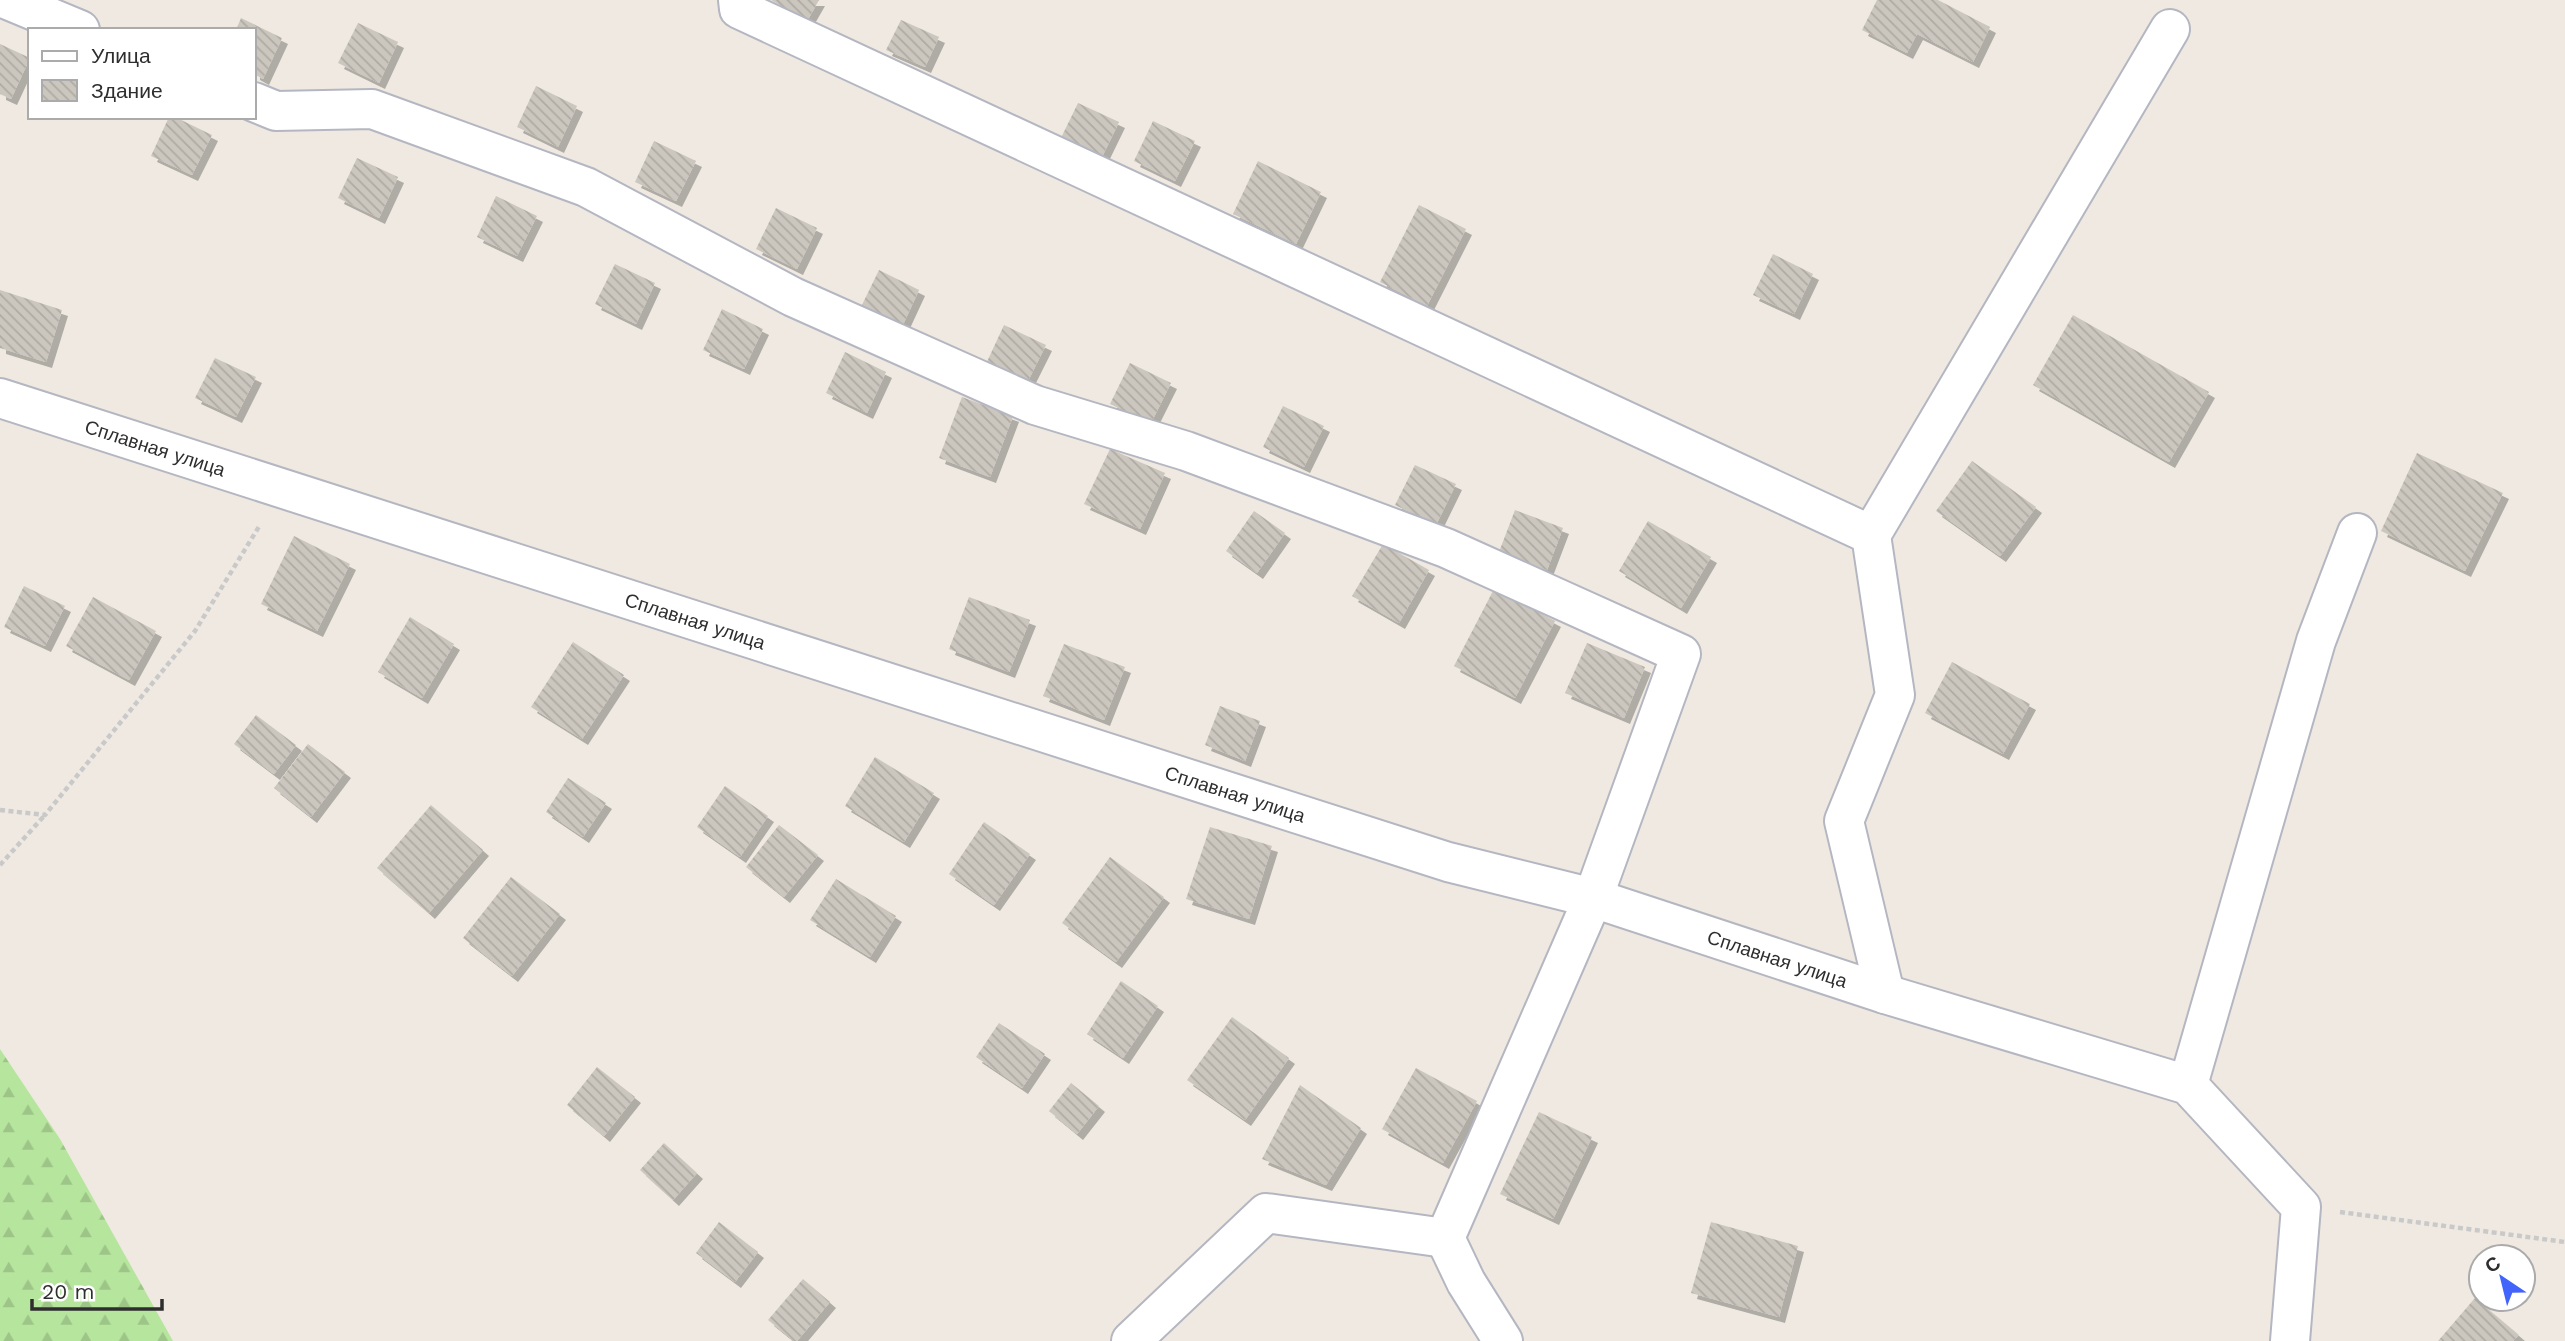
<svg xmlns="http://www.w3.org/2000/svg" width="2565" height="1341" viewBox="0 0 2565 1341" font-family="'Work Sans',sans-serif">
<defs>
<pattern id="forest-firs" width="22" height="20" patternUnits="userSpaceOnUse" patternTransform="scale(1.75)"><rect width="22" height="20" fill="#b6e59e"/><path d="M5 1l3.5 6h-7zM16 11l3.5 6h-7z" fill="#9dc588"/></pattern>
<pattern id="building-back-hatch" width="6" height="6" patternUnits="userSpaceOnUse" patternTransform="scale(1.75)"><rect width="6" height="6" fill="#cbc7bf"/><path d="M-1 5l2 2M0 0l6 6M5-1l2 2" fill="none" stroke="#afaba4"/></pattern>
<filter id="shadow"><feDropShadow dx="6" dy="6" stdDeviation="0" flood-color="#0004"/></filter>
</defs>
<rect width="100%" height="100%" fill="#efe9e1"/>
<path fill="url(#forest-firs)" d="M0 1049 60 1139 173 1341H0Z"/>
<path fill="url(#building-back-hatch)" filter="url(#shadow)" d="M771 0H819L807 21Z
M1877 0H1938L1990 27 1973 62 1917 34 1907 53 1862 30Z
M241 18 282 38 263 79 254 74V30H236Z
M901 20 939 37 925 67 886 50Z
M358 23 398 42 379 83 338 63Z
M0 44 30 58 11 99 0 94Z
M536 86 577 106 558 147 517 127Z
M1078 103 1119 122 1099 163 1058 144Z
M169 117H175L212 135 192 175 151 156Z
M1153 121 1195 141 1175 181 1134 161Z
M654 141 696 161 676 201 635 182Z
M357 158 398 177 379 218 338 198Z
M1258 161 1321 192 1296 244 1233 214Z
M496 196 537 216 517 256 477 237Z
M1419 205 1466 229 1427 306 1380 282Z
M776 208 817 228 797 269 756 249Z
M1773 254 1813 274 1794 314 1753 295Z
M615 264 655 283 636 324 595 304Z
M879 270 919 290 900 331 859 311Z
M0 290 62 310 46 362 0 348Z
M722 309 763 329 744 369 703 350Z
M2073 315 2209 392 2169 462 2033 385Z
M1004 325 1046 345 1026 385 985 366Z
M845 352 886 372 867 413 826 393Z
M215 358 256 377 236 417 195 398Z
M1130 363 1171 383 1151 423 1110 404Z
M962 397 1013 416 990 477 939 458Z
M1283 406 1324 426 1304 467 1263 447Z
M1110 449 1165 473 1140 529 1084 504Z
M2417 453 2503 493 2465 571 2381 531Z
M1972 461 2036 507 2000 556 1936 511Z
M1415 465 1456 484 1436 525 1395 505Z
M1515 510 1563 528 1547 570 1499 552Z
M1254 511 1285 533 1257 573 1226 551Z
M1648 521 1711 557 1681 608 1619 571Z
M294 536 350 564 317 631 261 604Z
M1383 544 1429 570 1399 623 1352 596Z
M24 586 65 606 45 646 4 627Z
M1494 589 1555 621 1515 698 1454 666Z
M93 597 156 631 129 680 66 646Z
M969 597 1030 620 1009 672 949 649Z
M410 617 454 644 422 698 378 672Z
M573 642 624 675 582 739 531 707Z
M1587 643 1645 667 1624 718 1565 693Z
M1064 644 1125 667 1104 720 1043 696Z
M1952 662 2030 704 2003 754 1925 713Z
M1220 706 1260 721 1245 761 1205 745Z
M256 715 296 745 274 774 234 744Z
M308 744 345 772 311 817 274 788Z
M875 757 934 793 904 842 845 806Z
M568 778 606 803 583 837 546 812Z
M725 786 768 816 740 857 697 827Z
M431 805 483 850 429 913 377 868Z
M984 822 1030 854 994 905 949 874Z
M779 825 818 855 784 897 746 867Z
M1210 827 1272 846 1249 919 1186 899Z
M1110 857 1164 897 1116 962 1062 923Z
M511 877 560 914 512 976 463 938Z
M836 879 896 916 870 957 810 920Z
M1121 981 1158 1006 1123 1058 1087 1034Z
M1232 1017 1289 1058 1245 1120 1187 1080Z
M999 1023 1045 1054 1022 1088 976 1057Z
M597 1067 635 1097 604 1136 567 1105Z
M1416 1068 1477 1101 1443 1163 1382 1129Z
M1071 1083 1099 1106 1077 1134 1049 1111Z
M1300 1085 1361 1128 1326 1185 1262 1159Z
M1539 1112 1592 1137 1553 1219 1500 1194Z
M664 1143 697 1173 673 1200 640 1170Z
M719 1222 758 1252 735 1282 696 1253Z
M1711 1222 1798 1246 1779 1317 1691 1293Z
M803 1279 830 1302 797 1341H794L768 1320Z
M2475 1298 2519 1335 2513 1341H2438Z"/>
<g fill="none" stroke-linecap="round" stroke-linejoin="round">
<g stroke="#b4b7c1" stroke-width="42">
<g id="minor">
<path d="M8 0 80 30"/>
<path d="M738 0 739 9 1871 535 1895 695 1844 821 1885 994"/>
<path d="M254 102 276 111 372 109 586 187 793 297 1035 405 1186 451 1446 548 1681 654 1593 898 1445 1238 1266 1213 1131 1341"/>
<path id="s1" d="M0 398 1448 862 1593 898 1885 994 2188 1085 2301 1207 2290 1341"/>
<path d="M1871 535 2170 29"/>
<path d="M2188 1085 2316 641 2357 533"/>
<path d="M1445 1238 1466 1282 1503 1341"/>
</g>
</g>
<path stroke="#c9c9c9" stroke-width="4.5" stroke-dasharray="5 3.5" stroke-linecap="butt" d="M0 810 45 815 195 631 260 525
M0 865 45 815
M2340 1212 2565 1242"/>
<use href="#minor" stroke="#fff" stroke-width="38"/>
</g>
<g text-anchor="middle" stroke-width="6" stroke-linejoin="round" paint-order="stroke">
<g font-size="19" fill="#2e2e2e" stroke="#fff">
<text dy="7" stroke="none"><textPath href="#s1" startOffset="163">Сплавная улица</textPath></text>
<text dy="7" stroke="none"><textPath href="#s1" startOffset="730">Сплавная улица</textPath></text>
<text dy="7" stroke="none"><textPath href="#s1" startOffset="1297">Сплавная улица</textPath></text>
<text dy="7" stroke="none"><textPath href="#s1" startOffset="1864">Сплавная улица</textPath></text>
</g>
</g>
<rect x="28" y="28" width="228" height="91" fill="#ffffff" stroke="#ababab" stroke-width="2"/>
<rect x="42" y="51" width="35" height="10" fill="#ffffff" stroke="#ababab" stroke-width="2"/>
<text x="91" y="63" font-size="21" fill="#2e2e2e">Улица</text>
<rect x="42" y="80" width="35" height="21" fill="url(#building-back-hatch)" stroke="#ababab" stroke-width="2"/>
<text x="91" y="98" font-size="21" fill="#2e2e2e">Здание</text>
<g transform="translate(2502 1278) rotate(325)"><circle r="33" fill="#ffffff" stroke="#ababab" stroke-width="2"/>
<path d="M0-5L12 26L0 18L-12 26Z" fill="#4264fb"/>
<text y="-10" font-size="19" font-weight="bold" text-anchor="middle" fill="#2e2e2e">С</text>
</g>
<path d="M32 1299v10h130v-10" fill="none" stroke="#2e2e2e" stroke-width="3.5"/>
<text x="42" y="1299" font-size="21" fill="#2e2e2e" stroke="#ffffff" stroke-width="5" paint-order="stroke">20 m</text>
</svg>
